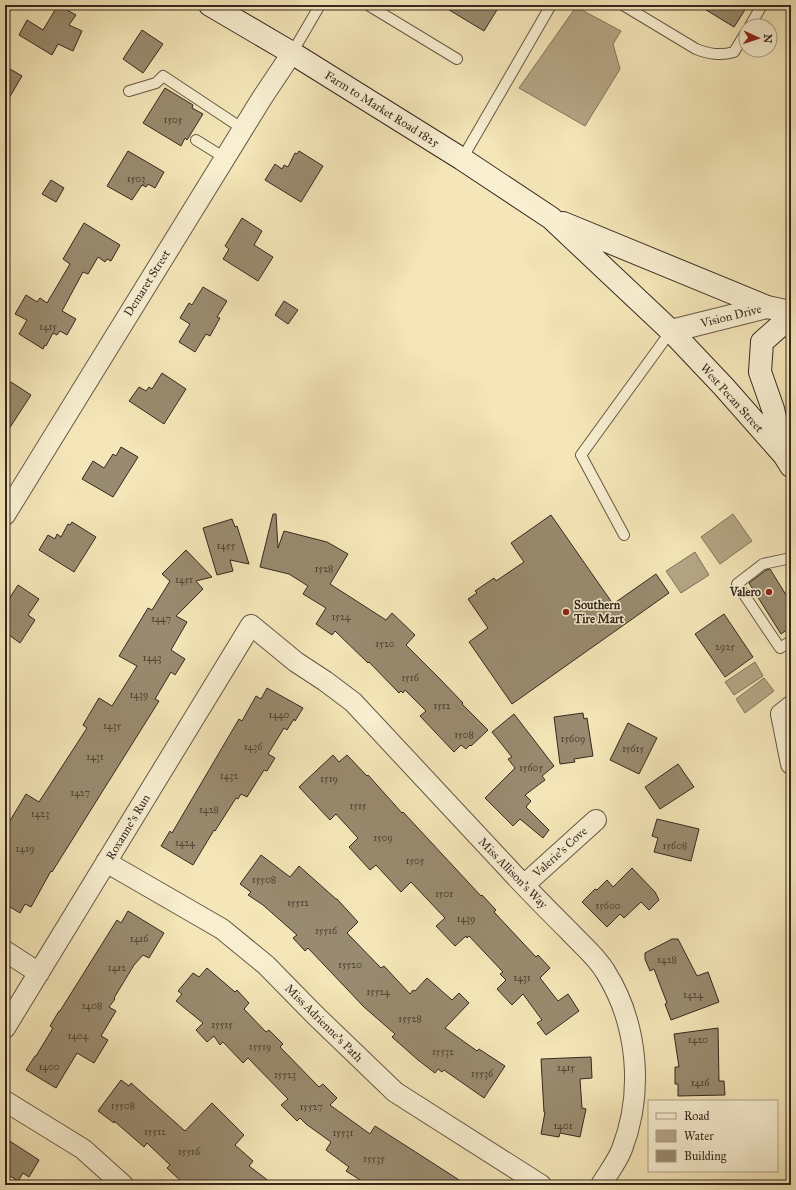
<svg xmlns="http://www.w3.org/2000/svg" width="796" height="1190" viewBox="0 0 796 1190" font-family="'IM FELL Great Primer',serif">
<rect width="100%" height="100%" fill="#f4e6b8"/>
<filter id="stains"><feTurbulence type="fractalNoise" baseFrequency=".005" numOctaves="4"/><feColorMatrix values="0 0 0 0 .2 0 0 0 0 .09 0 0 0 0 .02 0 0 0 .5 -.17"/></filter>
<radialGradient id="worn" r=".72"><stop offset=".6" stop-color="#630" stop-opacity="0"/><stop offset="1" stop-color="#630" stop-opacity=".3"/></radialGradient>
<path fill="#b4a584" stroke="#82735c" d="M576 7 621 31 613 44 620 69 585 126 519 88Z
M733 514 752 541 720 564 701 537Z
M695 552 709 575 681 593 666 571Z
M755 662 763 676 734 695 725 682Z
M764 678 774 691 745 713 736 699Z"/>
<path fill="#998b6f" stroke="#37281f" d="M58 5 76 15 69 25 82 31 73 51 58 44 52 55 19 35 27 20 43 30Z
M441 5H500L484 31Z
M698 5H748L734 27Z
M142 30 163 44 143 73 123 59Z
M5 66 22 76 5 105Z
M165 88 193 105 192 108 203 114 187 140 185 138 181 146 143 123Z
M128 151 164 172 155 188 148 184 146 187 142 185 132 200 107 186Z
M299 151 323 166 301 202 265 180 275 164 282 169 284 165 288 167 295 153 297 154Z
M51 180 64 188 56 202 42 194Z
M242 218 262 231 254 245 273 257 258 281 223 259 229 249 225 246Z
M84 223 120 245 111 261 107 259 105 262 98 257 88 274 83 272 62 311 76 319 67 335 60 331 57 335 53 333 46 346 45 345 43 349 19 334 27 320 15 314 26 295 37 302 40 298 47 303 70 264 63 259Z
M203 287 227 301 217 317 220 318 210 336 206 334 195 352 179 342 190 324 180 318 189 303 192 305Z
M284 301 298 310 288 324 275 315Z
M162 373 186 389 164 424 129 401 139 387 146 391 149 387 152 389Z
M11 382 31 395 5 435V392Z
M121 447 138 457 113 497 82 479 93 461 104 468 113 454 116 456Z
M273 514H276L278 548 284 531 327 542 348 554 330 584 386 620 392 613 415 635 406 645 440 679 463 703 462 704 488 730 471 746 470 745 466 749 461 745 454 752 420 716 426 711 405 690 403 693 401 691 399 693 369 662 368 663 335 631 332 635 316 624 326 608 303 594 308 586 289 574 260 567Z
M551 515 613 604 656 574 669 593 512 704 469 642 488 628 468 599 477 593 475 591 494 578 496 581 524 562 511 543Z
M232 519 235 527 237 526 249 564 230 560 233 571 217 575 203 528Z
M72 522 96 537 74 572 39 550 48 535 55 539 57 534 61 537 68 524 70 525Z
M186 550 212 577 196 581 203 589 176 616 187 622 171 650 185 659 175 675 171 672 155 699 159 701 52 872 51 871 31 907 25 904 20 913 5 904V829L26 794 39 802 87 728 83 725 99 698 112 706 137 666 119 656 148 608 152 610 170 581 162 574Z
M770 569 791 603V627L781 634 749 583 766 570Z
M18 585 39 599 28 615 35 620 20 643 5 632V605Z
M724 614 753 657 725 677 695 634Z
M267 688 303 708 295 721 294 719 287 730 284 728 268 754 275 758 267 771 264 770 247 797 241 794 238 799 236 798 215 831 214 830 193 865 161 846 170 831 172 833 239 719 242 721 256 696 261 699Z
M583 713 584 719 587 718 593 756 574 759 575 762 560 764 554 717Z
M514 714 554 766 542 776 545 780 525 795 531 801 526 807 549 830 543 838 520 819 513 826 485 798 515 768 508 759 512 757 492 732Z
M628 723 657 738 639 774 610 760Z
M333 755 339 762 347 755 367 776 368 775 402 813 403 812 481 896 482 895 496 910 494 912 536 957 538 955 550 968 540 978 558 1001 568 994 579 1011 546 1035 537 1023 542 1020 523 994 512 1005 497 989 506 980 500 974 503 972 469 936 467 938 466 936 455 946 436 926 445 918 411 882 401 892 376 865 370 870 349 847 358 838 336 814 330 820 299 787Z
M678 764 694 787 660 809 645 787Z
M657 819 699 829 691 861 654 852 658 838 652 836Z
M261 855 290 877 299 866 336 899H337L358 922 347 933 381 968 384 966 410 994 413 990 415 991 427 978 452 1000 459 993 469 1003 445 1028 477 1051 479 1049 505 1066 484 1098 444 1070 442 1072 438 1069 435 1073 418 1060 392 1037 395 1034 364 1007 308 948 305 951 293 938 297 935 263 905 248 895 251 892 240 884Z
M632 868 655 892 659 900 649 910 641 902 624 918 620 914 607 927 582 902 595 889 597 890 607 880 613 887Z
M128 911 164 933 149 958 143 955 134 965 114 998 115 999 109 1007 116 1011 101 1036 108 1040 94 1063 77 1053 56 1088 26 1070 35 1056H36L53 1028 50 1026 59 1011H60L117 920 121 923Z
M672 939H678L697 976 708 972 719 1002 671 1020 665 1004 667 1003 654 969 650 971 645 959V953Z
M207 968 235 992 237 990 249 1003 244 1009 266 1032 269 1030 283 1044 280 1047 319 1087 323 1084 337 1098 330 1105 370 1134 375 1126 467 1185H368L346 1171 349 1167 326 1150 331 1142 306 1124 300 1118 297 1121 281 1105 288 1099 248 1058 243 1063 223 1042 220 1045 214 1036 207 1042 196 1030 203 1023 176 1001 182 994 178 991 193 973 199 977Z
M718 1028 719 1081H724L725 1095 678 1096V1084H675V1067H679L674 1034Z
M591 1057 592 1078 580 1079 582 1108 586 1109 580 1137 560 1133 559 1137 541 1134 545 1112H544L541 1059Z
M121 1080 129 1086 131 1083 185 1131 212 1103 244 1135 235 1145 253 1161 249 1166 274 1185H185L167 1168 170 1165 147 1143 144 1147 114 1121V1123L98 1111Z
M5 1138 39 1160 29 1177 23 1173 18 1181 5 1173Z"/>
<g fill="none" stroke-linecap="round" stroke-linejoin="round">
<g stroke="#665845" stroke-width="12">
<path id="service" d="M368 5 457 59
M623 5 696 49C709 54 720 56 734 52L746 32
M750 26 762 5
M292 53 320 5
M129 91 156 83 163 76 243 129
M196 140 225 158
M462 159 551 5
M624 535 581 455 671 331
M791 558 763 564 737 584 780 648 791 641"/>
</g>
<g stroke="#665845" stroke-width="22">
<path id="minor" d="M5 515 262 98 292 53
M791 706 781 714 791 764
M106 862 222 929 266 965 315 1015 395 1092 541 1185
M524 885 596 820
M5 951 39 973
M5 1028 251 625 296 662 325 681 353 702C404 757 455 811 506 866 526 888 548 910 569 931 581 944 596 956 605 971 638 1023 644 1092 622 1149 617 1162 608 1173 601 1185
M5 1101 83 1149 123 1185"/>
</g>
<g stroke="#665845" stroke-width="24">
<path id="tertiary" d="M671 331 767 307 791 312"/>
</g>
<g stroke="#37281f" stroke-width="24">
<path id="secondary" d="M210 5 292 53 462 159 551 218 671 331 724 387 784 455 791 466
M563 223 767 307
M783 452 773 409 760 372 762 342 780 326 791 323"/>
</g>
<use href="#service" stroke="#f8efd1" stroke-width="10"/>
<use href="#minor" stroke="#f8efd1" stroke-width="20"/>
<use href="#tertiary" stroke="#f8efd1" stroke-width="22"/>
<use href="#secondary" stroke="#f8efd1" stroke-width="22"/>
</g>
<g fill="#8f2418" stroke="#f8efd1" stroke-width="1.5">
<circle cx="769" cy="592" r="4"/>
<circle cx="566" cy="612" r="4"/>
</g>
<g text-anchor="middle" stroke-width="3" stroke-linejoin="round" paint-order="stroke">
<g font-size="10" fill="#504133">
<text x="173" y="123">1505</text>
<text x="136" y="182">1503</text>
<text x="48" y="330">1415</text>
<text x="226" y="549">1455</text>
<text x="324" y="572">1528</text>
<text x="184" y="583">1451</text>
<text x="341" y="620">1524</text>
<text x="161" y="622">1447</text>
<text x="385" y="647">1520</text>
<text x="725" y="650">2925</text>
<text x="152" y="661">1443</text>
<text x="410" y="681">1516</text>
<text x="139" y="698">1439</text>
<text x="442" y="709">1512</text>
<text x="279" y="718">1440</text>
<text x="112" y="729">1435</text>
<text x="464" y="738">1508</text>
<text x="573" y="742">15609</text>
<text x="253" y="750">1436</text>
<text x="633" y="752">15615</text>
<text x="95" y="760">1431</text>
<text x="531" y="771">15605</text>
<text x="229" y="779">1432</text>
<text x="329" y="782">1519</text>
<text x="80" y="796">1427</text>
<text x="358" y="809">1515</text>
<text x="209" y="813">1428</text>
<text x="40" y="817">1423</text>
<text x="383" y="841">1509</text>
<text x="185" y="846">1424</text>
<text x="675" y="849">15608</text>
<text x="25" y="852">1419</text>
<text x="415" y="864">1505</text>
<text x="264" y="883">15508</text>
<text x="444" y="897">1501</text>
<text x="298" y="906">15512</text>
<text x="608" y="909">15600</text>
<text x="466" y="922">1439</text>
<text x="326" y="934">15516</text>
<text x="139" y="942">1416</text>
<text x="667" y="963">1428</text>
<text x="350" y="968">15520</text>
<text x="117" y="971">1412</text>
<text x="522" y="981">1431</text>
<text x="378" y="995">15524</text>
<text x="693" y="998">1424</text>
<text x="92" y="1009">1408</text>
<text x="410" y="1022">15528</text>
<text x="222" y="1028">15515</text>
<text x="78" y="1039">1404</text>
<text x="698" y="1043">1420</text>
<text x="260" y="1050">15519</text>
<text x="443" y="1055">15532</text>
<text x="49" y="1070">1400</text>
<text x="566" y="1071">1415</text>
<text x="482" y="1077">15536</text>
<text x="285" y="1078">15523</text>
<text x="700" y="1086">1416</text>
<text x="123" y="1109">15508</text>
<text x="311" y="1110">15527</text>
<text x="563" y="1129">1401</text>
<text x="155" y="1135">15512</text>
<text x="343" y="1136">15531</text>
<text x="189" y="1155">15516</text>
<text x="374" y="1162">15535</text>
</g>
<g font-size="12" fill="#37281f" stroke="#f8efd1">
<text transform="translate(382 109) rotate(32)" y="4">Farm to Market Road 1825</text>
<text transform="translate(147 283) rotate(-58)" y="4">Demaret Street</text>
<text transform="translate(731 316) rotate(-14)" y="4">Vision Drive</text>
<text transform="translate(732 398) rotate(48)" y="4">West Pecan Street</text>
<text transform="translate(128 827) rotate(-59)" y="4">Roxanne's Run</text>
<text transform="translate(560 852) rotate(-42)" y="4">Valerie's Cove</text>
<text transform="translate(513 873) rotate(46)" y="4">Miss Allison's Way</text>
<text transform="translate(324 1023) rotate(45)" y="4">Miss Adrienne's Path</text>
</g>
<g font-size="12" font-weight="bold" fill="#37281f" stroke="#f8efd1" text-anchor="end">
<text x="761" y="596">Valero</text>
<text x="574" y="609" text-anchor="start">Southern<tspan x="574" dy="14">Tire Mart</tspan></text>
</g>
</g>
<rect width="796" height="1190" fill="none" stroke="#f4e6b8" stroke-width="20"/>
<rect x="6" y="6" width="784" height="1178" fill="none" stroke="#37281f" stroke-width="2"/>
<rect x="10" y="10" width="776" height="1170" fill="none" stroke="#37281f"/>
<rect x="648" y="1100" width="130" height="72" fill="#f8efd1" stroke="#ab9f8a"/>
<rect x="656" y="1113" width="20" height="6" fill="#f8efd1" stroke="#ab9f8a"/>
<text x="684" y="1120" font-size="12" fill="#37281f">Road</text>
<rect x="656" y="1130" width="20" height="12" fill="#b4a584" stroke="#ab9f8a"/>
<text x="684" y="1140" font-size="12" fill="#37281f">Water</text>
<rect x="656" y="1150" width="20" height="12" fill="#998b6f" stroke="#ab9f8a"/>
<text x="684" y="1160" font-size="12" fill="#37281f">Building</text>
<g transform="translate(758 38) rotate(93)"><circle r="19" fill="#f8efd1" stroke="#ab9f8a"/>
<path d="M0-3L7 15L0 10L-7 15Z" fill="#8f2418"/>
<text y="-6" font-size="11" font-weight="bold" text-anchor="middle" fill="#37281f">N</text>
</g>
<rect width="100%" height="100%" filter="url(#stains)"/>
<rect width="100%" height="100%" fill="url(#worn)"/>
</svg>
